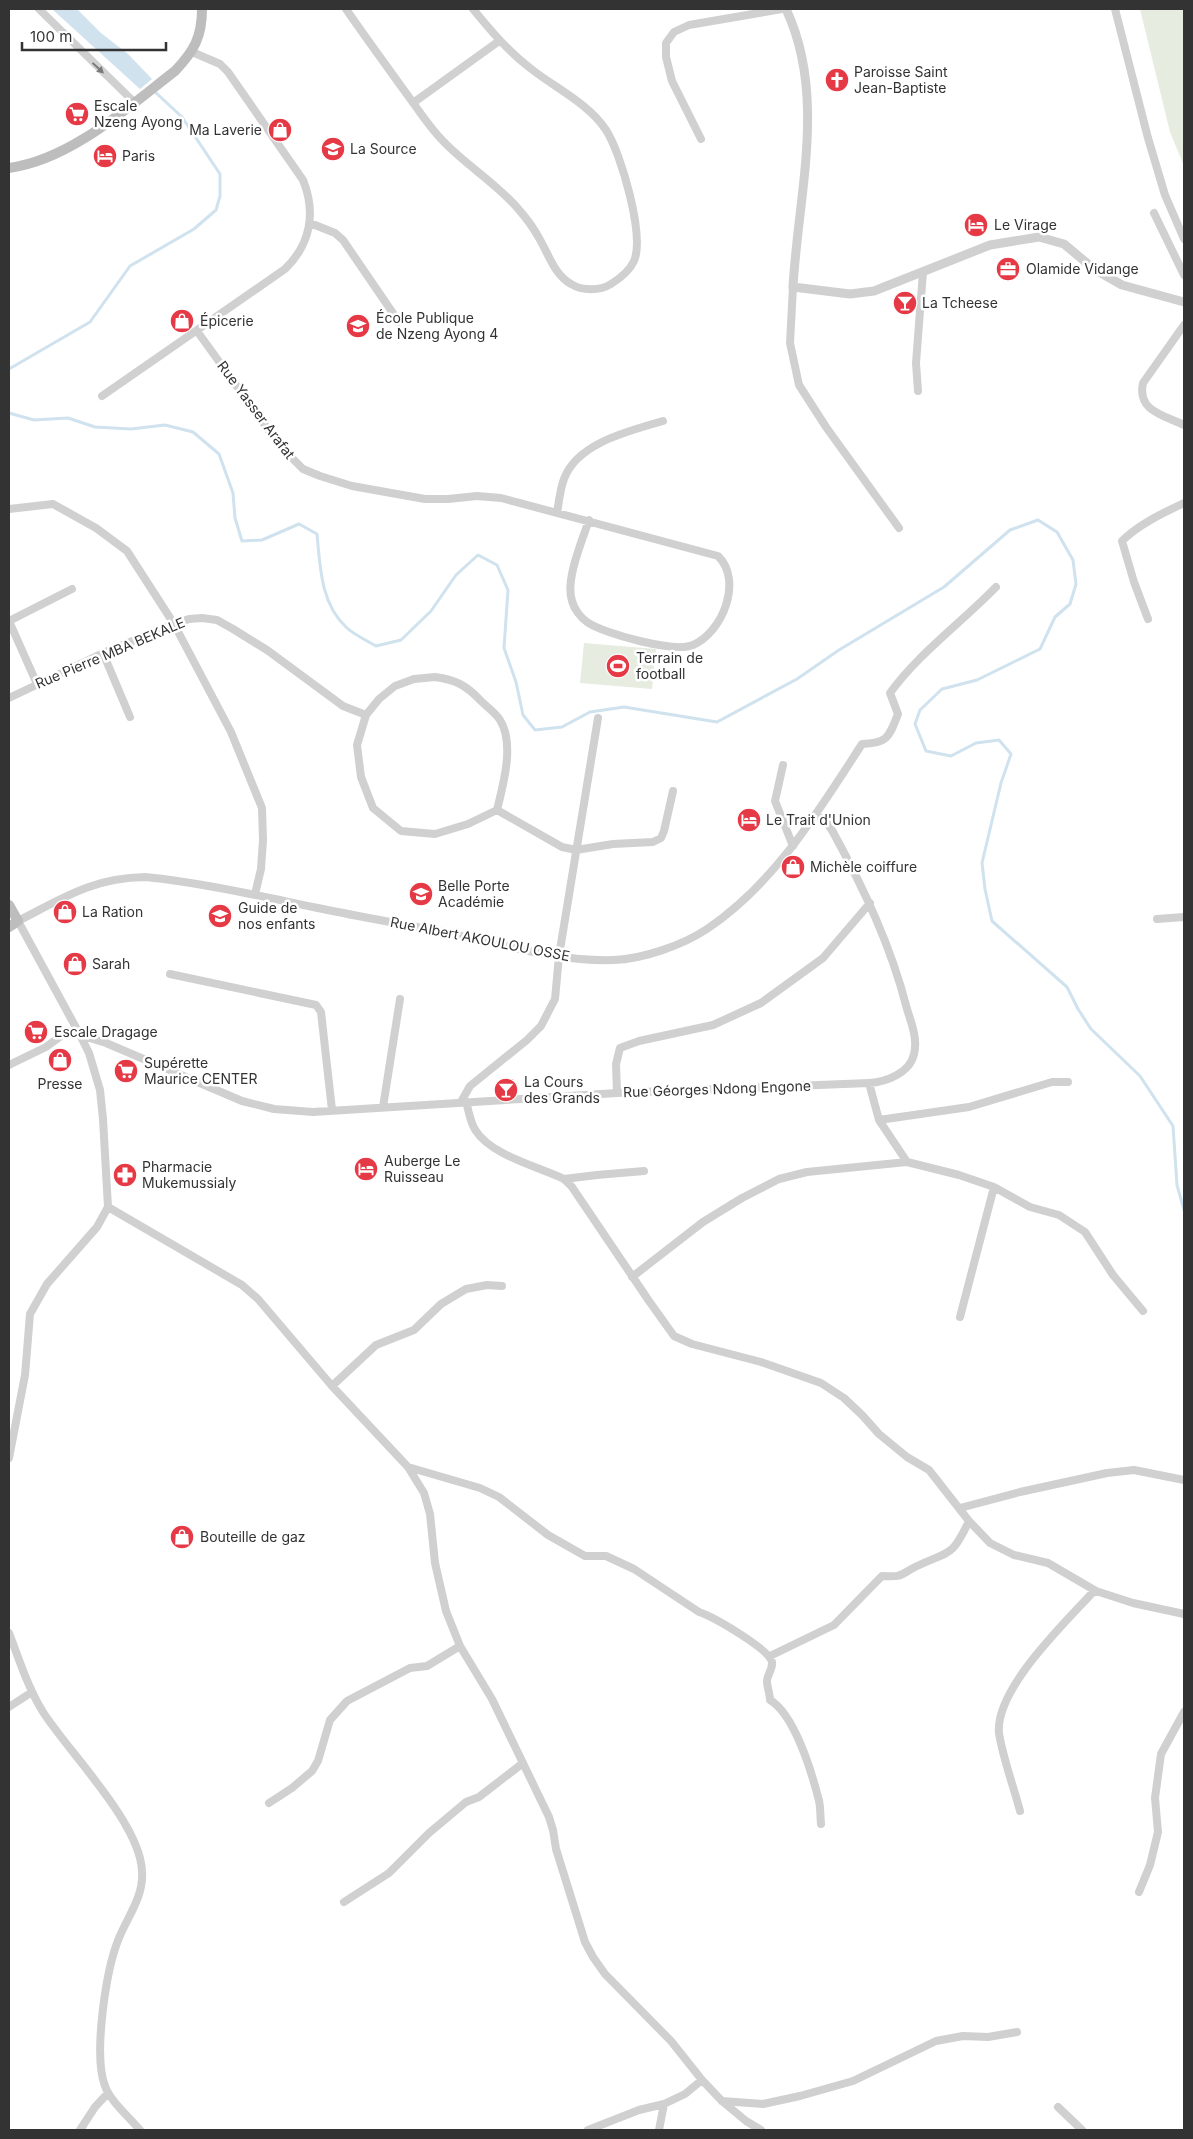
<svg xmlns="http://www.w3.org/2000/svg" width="1193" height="2139" viewBox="0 0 1193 2139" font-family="Inter,sans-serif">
<rect width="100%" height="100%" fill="#fff"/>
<path fill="#e6ecdf" d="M1140 9H1184V166L1170 132Z
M584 643 656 649 652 689 580 683Z"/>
<path fill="#cfe2ee" d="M52 9H77L101 33 128 54 152 79 140 89Z"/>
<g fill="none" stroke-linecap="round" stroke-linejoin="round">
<path stroke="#cfe2ee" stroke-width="3" d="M9 369 90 322 130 266 194 229 216 210 220 196V174L182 117 154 91
M9 413 34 420 68 418 95 427 131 429 165 425 193 432 219 454 233 493 235 518 242 541 262 540 299 524 317 534C320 567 321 604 346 627 354 635 366 640 376 646L401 640 431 611 456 575 478 555 497 565 508 590 504 648 516 682 523 715 535 730 562 727 590 712 624 707 717 722 797 679 839 650 944 587 1010 530 1038 520 1057 532 1073 560 1076 584 1070 604 1055 617 1040 649 977 680 942 689 920 710 915 724 926 751 951 756 976 743 999 740 1011 754 1001 783 982 863 985 889 992 921 1067 987 1078 1009 1091 1029 1140 1076 1173 1126 1177 1185 1184 1210"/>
<path stroke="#d0d0d0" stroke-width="8" d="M39 9 134 102
M346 9C368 41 391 72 414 104 423 117 433 131 444 142 468 167 498 184 520 211 527 219 534 229 539 238 549 255 554 274 571 284 582 291 600 291 611 284 619 279 630 270 634 261 645 236 621 153 606 130 588 103 555 88 530 68 508 51 491 31 473 9
M1115 9 1148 138 1165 195 1184 239
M413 103 499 41
M701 139 672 81 666 57V43L674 32 689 25 782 9
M1154 213 1184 275
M310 223 335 233 343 240 399 322
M793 287 790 343 799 385 826 427 899 528
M197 331 280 446 303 469 320 476 352 486 425 499H448L477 496 501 498 718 556C743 580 723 632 693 645 675 653 604 634 587 622 581 618 574 609 572 601 565 580 582 541 589 520
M918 391 916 363 923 272
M102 396 285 269C311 244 316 212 303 180L228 72 220 64 192 52
M1184 425C1163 415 1137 411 1143 383L1184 325
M9 509 53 504 96 528 127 551 174 624 231 732 262 808 263 840 261 869 255 894
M557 513C559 502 560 489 564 479 577 443 629 431 663 421
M1148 619 1134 582 1122 541C1139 524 1163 513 1184 503
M9 621 72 589
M9 621 37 684
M103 653 130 717
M435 677C456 680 466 685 481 701 487 707 496 713 500 720 515 744 503 785 497 810L468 824 435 834 401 831 373 808 361 777 357 745 366 715 379 699 395 686 414 679Z
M9 698 103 653 174 624 189 619 202 618 217 620 233 629 267 650 343 706 366 715
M783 765 775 801 793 846
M497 810 562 847 576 850 613 844 653 842 661 838 664 831 673 791
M1157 919 1184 917
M170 974 316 1005 321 1012 332 1110
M9 1065 46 1047 65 1033 80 1035 106 1043 242 1101 274 1109 313 1112 617 1093 869 1083C886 1082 910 1073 914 1054 918 1039 911 1022 907 1009 891 946 864 889 833 832L827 823 816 814
M869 1083 879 1120 907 1162
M617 1093 616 1064 620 1048 639 1041 713 1025 761 1003 823 958 870 903
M461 1102 470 1086 527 1040 541 1026 555 999 559 956 598 718
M466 1102C469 1111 470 1123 476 1131 491 1155 539 1167 564 1179L572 1187 649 1301 674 1336 692 1344 761 1362 821 1383 844 1398 862 1415 879 1434 907 1457 929 1470 969 1521 990 1543 1014 1555 1048 1563 1096 1591 1133 1603 1184 1614
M383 1107 400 999
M879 1120 969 1107 1052 1082H1068
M564 1179 597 1175 644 1171
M108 1207 242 1285 258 1299 332 1386 408 1467 424 1493 430 1514 435 1563 446 1611 460 1646 492 1699 549 1817 553 1830 556 1849 585 1942 593 1957 605 1974 671 2041 702 2080 722 2101 746 2121 761 2130
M632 1277 703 1222 742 1198 779 1179 807 1172 907 1162 959 1175 994 1187 1030 1207 1059 1215 1085 1232 1113 1275 1143 1311
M960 1317 994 1187
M332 1386 376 1345 414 1330 441 1304 466 1289 487 1285 502 1286
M9 1458 25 1375 30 1314 47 1284 97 1227 108 1207 103 1119 100 1090 89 1053 80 1035 18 921C63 898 92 878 145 877 205 883 264 897 323 909 366 918 409 925 452 934 505 945 560 962 614 960 643 959 683 945 707 929 775 883 818 812 862 744 888 743 889 737 898 714L890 693C919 653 961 623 996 587
M408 1467 480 1488 499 1497 548 1535 585 1556H606L634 1569 699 1612C714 1617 769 1649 772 1662 773 1669 767 1675 767 1681 767 1687 770 1694 770 1700 794 1714 811 1770 818 1797 821 1805 820 1815 821 1824
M960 1508 1020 1492 1107 1473 1134 1470 1184 1480
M9 1633C19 1659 28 1688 43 1712 70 1754 140 1823 142 1871 144 1896 128 1916 119 1938 106 1969 93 2055 105 2086 110 2101 130 2118 140 2130
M770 1656 834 1625 882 1576C903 1577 898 1576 915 1567 950 1550 951 1559 969 1521
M9 1707 32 1692
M269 1803 292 1788 312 1771 318 1761 330 1720 347 1701 410 1668 427 1666 460 1646
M1020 1811C1014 1788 1002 1755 999 1733 995 1689 1065 1623 1094 1591H1096
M1139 1892 1150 1865 1158 1832 1155 1798 1161 1754 1184 1712
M344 1902 389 1873 429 1833 466 1802 479 1797 523 1763
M722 2101 763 2104 800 2096 853 2081 936 2041 963 2036 988 2037 1017 2032
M1058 2107 1082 2130
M80 2130 95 2107 108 2093
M588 2130 639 2110 664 2104 685 2094 702 2080
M659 2130 664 2104"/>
<path stroke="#d0d0d0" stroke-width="9" d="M786 9C827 96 798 195 793 287L850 294 874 291 990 245 1039 237 1064 244 1094 269 1122 285 1184 302"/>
<path stroke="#bdbdbd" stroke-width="10" d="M9 168C70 160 127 108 175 71 194 51 202 37 202 9
M9 905 18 921 9 927"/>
</g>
<defs><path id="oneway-solid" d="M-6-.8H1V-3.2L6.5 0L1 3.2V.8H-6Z" transform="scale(1.25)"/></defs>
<use fill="#7a7a7a" href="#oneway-solid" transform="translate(98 68) rotate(43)"/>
<defs>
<g id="church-disc" transform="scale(1.25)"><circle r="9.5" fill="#e63946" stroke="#fff"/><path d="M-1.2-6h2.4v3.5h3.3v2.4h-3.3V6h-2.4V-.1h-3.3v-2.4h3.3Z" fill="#fff"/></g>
<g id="supermarket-disc" transform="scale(1.25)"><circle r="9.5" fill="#e63946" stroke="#fff"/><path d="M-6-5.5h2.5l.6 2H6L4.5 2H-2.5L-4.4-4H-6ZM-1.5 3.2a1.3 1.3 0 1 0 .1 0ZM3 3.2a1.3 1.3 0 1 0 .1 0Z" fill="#fff"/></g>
<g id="shop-disc" transform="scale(1.25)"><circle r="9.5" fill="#e63946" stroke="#fff"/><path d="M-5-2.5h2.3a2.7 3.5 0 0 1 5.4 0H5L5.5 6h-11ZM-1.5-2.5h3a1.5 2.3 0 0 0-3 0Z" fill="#fff"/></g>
<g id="school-disc" transform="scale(1.25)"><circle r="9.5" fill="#e63946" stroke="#fff"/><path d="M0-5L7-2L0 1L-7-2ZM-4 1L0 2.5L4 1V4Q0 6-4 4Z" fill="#fff"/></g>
<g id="hotel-disc" transform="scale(1.25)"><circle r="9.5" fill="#e63946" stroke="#fff"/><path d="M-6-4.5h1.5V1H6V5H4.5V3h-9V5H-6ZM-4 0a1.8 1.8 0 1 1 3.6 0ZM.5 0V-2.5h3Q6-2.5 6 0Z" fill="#fff"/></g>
<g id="office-disc" transform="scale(1.25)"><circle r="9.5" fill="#e63946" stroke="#fff"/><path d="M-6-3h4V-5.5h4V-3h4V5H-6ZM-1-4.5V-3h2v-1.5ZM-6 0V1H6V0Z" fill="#fff"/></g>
<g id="bar-disc" transform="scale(1.25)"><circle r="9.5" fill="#e63946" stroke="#fff"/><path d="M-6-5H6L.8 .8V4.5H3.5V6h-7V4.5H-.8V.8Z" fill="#fff"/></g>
<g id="stadium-disc" transform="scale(1.25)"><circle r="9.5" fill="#e63946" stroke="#fff"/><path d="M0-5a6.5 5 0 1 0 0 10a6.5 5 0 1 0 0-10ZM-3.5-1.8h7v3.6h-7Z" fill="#fff"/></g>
<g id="pharmacy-disc" transform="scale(1.25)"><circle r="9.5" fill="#e63946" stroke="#fff"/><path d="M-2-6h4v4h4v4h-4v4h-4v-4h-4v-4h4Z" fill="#fff"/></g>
</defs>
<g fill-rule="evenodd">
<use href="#church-disc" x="837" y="80"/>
<use href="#supermarket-disc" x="77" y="114"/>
<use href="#shop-disc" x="280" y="130"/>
<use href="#school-disc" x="333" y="149"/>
<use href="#hotel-disc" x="105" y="156"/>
<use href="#hotel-disc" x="976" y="225"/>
<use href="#office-disc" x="1008" y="269"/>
<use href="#bar-disc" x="905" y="303"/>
<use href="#shop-disc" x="182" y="321"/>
<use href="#school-disc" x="358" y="326"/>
<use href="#stadium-disc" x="618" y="666"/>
<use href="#hotel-disc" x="749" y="820"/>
<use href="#shop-disc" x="793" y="867"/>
<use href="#school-disc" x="421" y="894"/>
<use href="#shop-disc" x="65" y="912"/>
<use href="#school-disc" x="220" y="916"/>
<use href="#shop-disc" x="75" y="964"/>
<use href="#supermarket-disc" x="36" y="1032"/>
<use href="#shop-disc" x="60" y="1060"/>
<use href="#supermarket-disc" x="126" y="1071"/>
<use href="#bar-disc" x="506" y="1090"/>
<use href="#hotel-disc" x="366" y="1169"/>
<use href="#pharmacy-disc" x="125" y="1175"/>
<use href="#shop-disc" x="182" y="1537"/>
</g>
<g text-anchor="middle" stroke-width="5" stroke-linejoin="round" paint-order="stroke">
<g font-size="14" fill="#333" stroke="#fff" text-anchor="start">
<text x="854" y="77">Paroisse Saint<tspan x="854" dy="16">Jean-Baptiste</tspan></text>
<text x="94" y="111">Escale<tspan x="94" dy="16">Nzeng Ayong</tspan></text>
<text x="262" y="135" text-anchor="end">Ma Laverie</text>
<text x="350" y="154">La Source</text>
<text x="122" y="161">Paris</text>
<text x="994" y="230">Le Virage</text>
<text x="1026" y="274">Olamide Vidange</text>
<text x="922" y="308">La Tcheese</text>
<text x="376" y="323">École Publique<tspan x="376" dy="16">de Nzeng Ayong 4</tspan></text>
<text x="200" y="326">Épicerie</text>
<text x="636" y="663">Terrain de<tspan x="636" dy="16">football</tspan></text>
<text x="766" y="825">Le Trait d'Union</text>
<text x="810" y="872">Michèle coiffure</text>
<text x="438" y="891">Belle Porte<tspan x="438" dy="16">Académie</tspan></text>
<text x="238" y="913">Guide de<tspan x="238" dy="16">nos enfants</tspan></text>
<text x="82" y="917">La Ration</text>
<text x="92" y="969">Sarah</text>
<text x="54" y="1037">Escale Dragage</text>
<text x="144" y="1068">Supérette<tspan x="144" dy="16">Maurice CENTER</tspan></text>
<text x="524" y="1087">La Cours<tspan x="524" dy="16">des Grands</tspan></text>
<text x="60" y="1089" text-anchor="middle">Presse</text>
<text x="384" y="1166">Auberge Le<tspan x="384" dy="16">Ruisseau</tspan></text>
<text x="142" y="1172">Pharmacie<tspan x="142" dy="16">Mukemussialy</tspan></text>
<text x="200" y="1542">Bouteille de gaz</text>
</g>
<g font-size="14" fill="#333" stroke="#fff">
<text transform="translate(256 410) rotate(53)" y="5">Rue Yasser Arafat</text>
<text transform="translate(110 653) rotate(-23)" y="5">Rue Pierre MBA BEKALE</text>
<text transform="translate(480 939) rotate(11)" y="5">Rue Albert AKOULOU OSSE</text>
<text transform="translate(717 1089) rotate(-2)" y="5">Rue Géorges Ndong Engone</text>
</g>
</g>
<rect width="1193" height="2139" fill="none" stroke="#333333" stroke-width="20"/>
<path d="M22 42v8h144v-8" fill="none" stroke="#333333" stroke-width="2.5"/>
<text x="30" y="42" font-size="15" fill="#333333" stroke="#ffffff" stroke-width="4" paint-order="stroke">100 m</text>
</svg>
